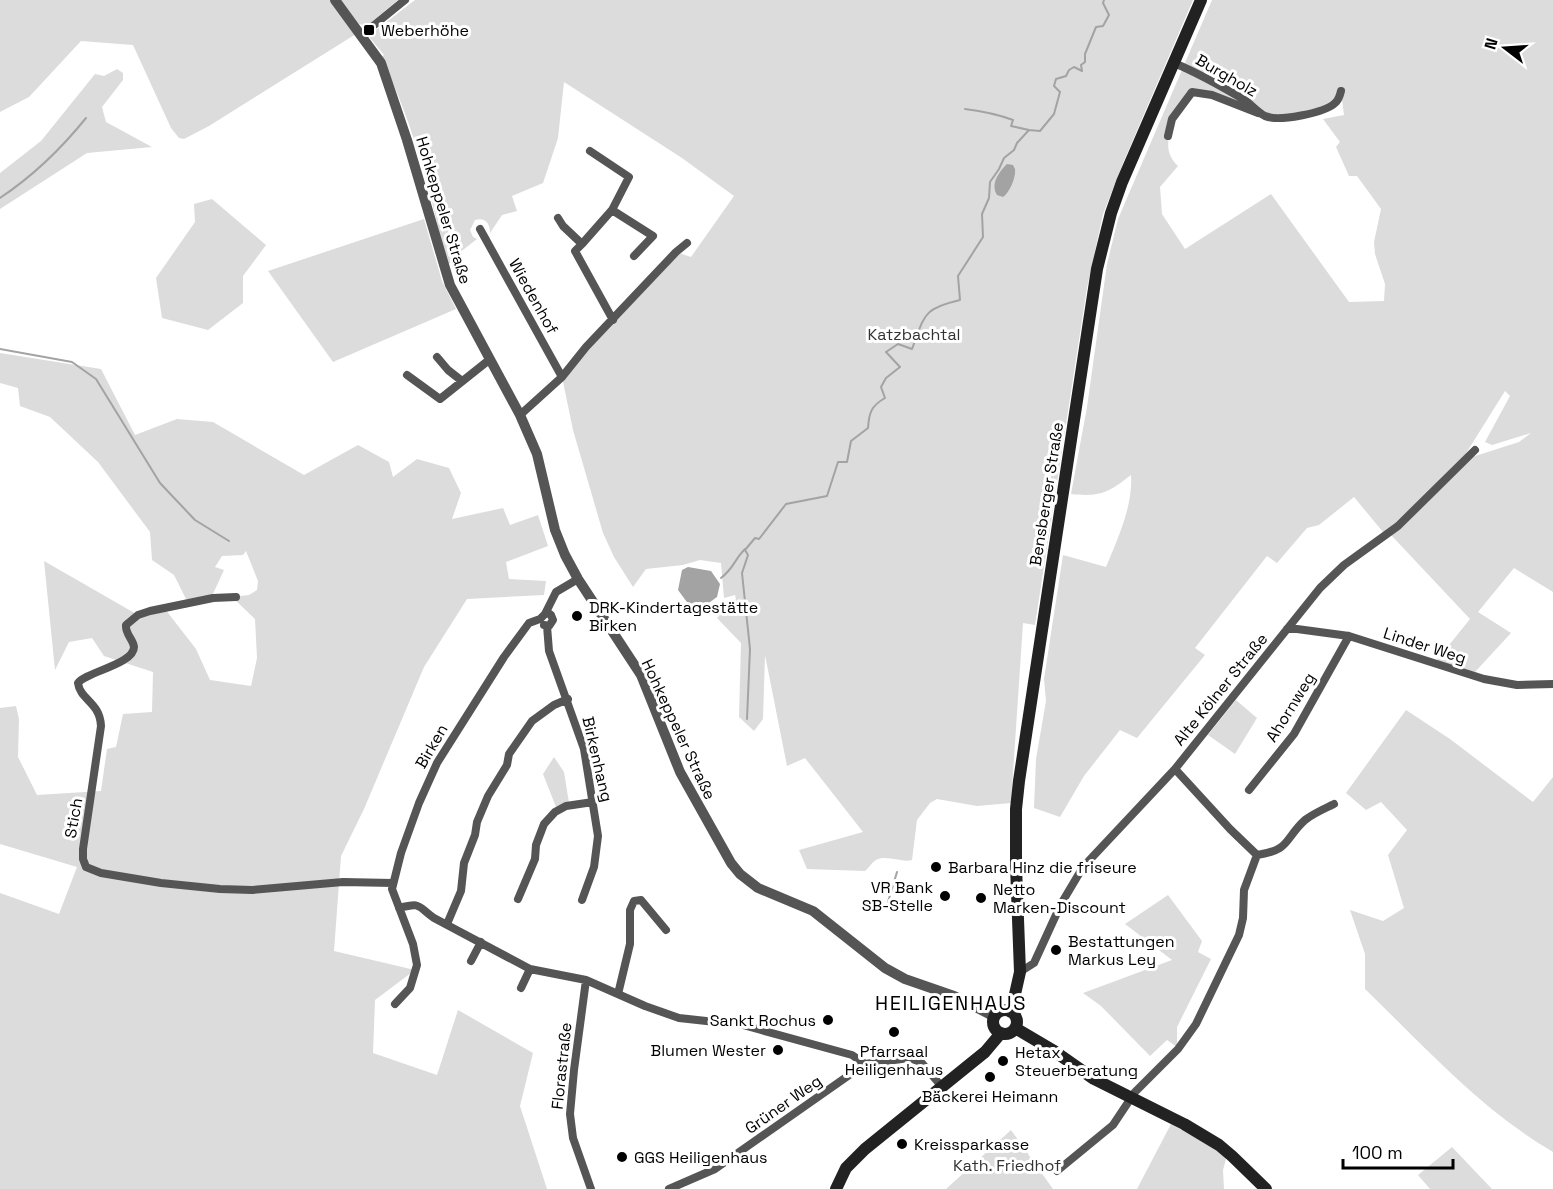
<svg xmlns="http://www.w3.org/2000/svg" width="1553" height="1189" viewBox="0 0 1553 1189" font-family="'Space Grotesk',sans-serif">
<rect width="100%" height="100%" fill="#fff"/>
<path fill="#dcdcdc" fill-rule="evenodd" d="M0 0H330L356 34 209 126 184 139 179 138 171 128 133 45 81 41 29 97 0 112Z
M340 0H398L367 26 359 24Z
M415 0H1193L1123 163 1103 214 1087 288 1035 625 1023 623 1011 803 977 806 937 799 930 803 917 820 912 860C902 863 886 854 876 860 872 862 869 868 865 871L807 869 799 850 863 832 805 758 787 766 765 655 763 719 754 731 739 717 741 643 717 618 736 599 735 595 724 598 721 563 700 560 683 565 646 569 633 587 614 557 603 533 573 430 562 377 676 252 691 257 734 196 682 158 564 82 558 138 543 183 512 196 517 211 502 215 490 233C490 223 485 217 475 220L470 230 473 237 477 239 459 253 446 267C433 196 413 123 381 57L384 55 370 38 372 33Z
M1212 0H1553V592L1514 568 1478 612 1511 633 1475 672 1448 665 1437 660 1470 619 1391 535 1469 458 1519 442 1531 433 1492 445 1485 442 1510 396 1505 391 1465 455 1396 524 1383 532 1354 497 1319 525 1307 528 1277 563 1267 556 1195 648 1205 655 1137 738 1120 730 1084 776 1060 817 1034 808 1036 759 1046 701 1044 679 1063 555 1106 567C1118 538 1133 506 1131 475 1108 493 1100 497 1071 494L1087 407 1107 264 1118 219ZM1341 92 1344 115 1323 119 1340 142 1336 147 1349 176H1357L1381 209 1374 242 1375 254 1385 284 1384 301 1349 302 1271 194 1185 249 1162 214 1160 187 1178 166C1156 145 1176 119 1187 97L1212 95 1282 118 1335 104Z
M117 69 123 73V80L102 107 106 122 152 147 87 153 0 209V173L41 141 95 74 104 76Z
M212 199 266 245 243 276V303L208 330 162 318 156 278 195 222 194 204Z
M424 219 442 281 456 309 333 362 268 271Z
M0 353 101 369 135 435 177 419 213 422 304 475 358 445 389 462 393 477 417 459 449 468 461 493 452 519 503 508 510 525 538 515 548 546 506 562 509 579 546 581 544 595 467 599 424 667 364 809 341 856 334 951 415 970 375 1000 373 1053 437 1075 458 1010 533 1053 520 1106 547 1189H0V893L59 914 77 867 0 844V708L16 706 19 719 18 757 37 795 101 791 107 749 116 747 123 714 152 712 153 672 104 656 92 638 69 642 55 670 44 561 138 615 165 609 196 649 210 680 251 686 257 658 255 619 232 597 249 595 257 590 258 581 246 551 243 555 222 556 215 567 224 570 212 596 190 601 186 599 174 575 152 560 150 532 98 462 50 417 20 406 18 388 0 383Z
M1236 700 1257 718 1235 754 1208 735Z
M1406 710 1450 739 1533 802 1553 777V1152C1481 1110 1424 1046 1365 989V954L1350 910 1383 921 1404 908 1388 855 1407 830 1381 802 1366 810 1346 793Z
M554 757 564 772 569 803 556 807 543 774Z
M1168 895 1202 941 1198 952 1211 959 1177 1027V1047L1167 1040 1150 1056 1101 1006 1083 993 1172 960 1125 924Z
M1171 1124 1225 1154 1226 1159 1223 1170 1224 1189H1137Z
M1011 1130 1053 1189H946Z
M1452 1147 1492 1189H1430L1418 1175Z"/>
<path fill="#a3a3a3" d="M1007 164 1013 165 1015 169C1016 177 1010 192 1003 197L997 195C990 184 999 172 1007 164Z
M688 567 711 571 720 584 717 597 695 613 678 590 682 570Z"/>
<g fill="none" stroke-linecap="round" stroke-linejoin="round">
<path stroke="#a3a3a3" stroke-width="2" d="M965 109C981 111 997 114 1013 120L1011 126 1029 130
M0 198C33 176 61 149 86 118
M0 349 72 362 96 379 160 483 195 520 229 541
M721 578C734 568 734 560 745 549
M747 719 750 649 742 573 748 555 745 550 755 538 759 539 786 504 827 496 838 462H847L851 441 868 428C869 413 871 406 885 398L881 387 886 378 900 367 886 352 898 344 912 349C925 315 922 309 960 300L958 276 983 237 982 214 989 198 990 182 999 169 1004 158 1014 150 1017 143 1029 130 1040 131 1054 114 1060 92 1054 86 1056 79 1066 76 1069 70 1074 67 1082 71 1081 65 1085 62V54L1096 27 1103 26 1109 15 1103 3 1104 0
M888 902 897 872"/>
<path stroke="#555" stroke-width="8" d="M362 35 405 0
M1174 63C1198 73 1221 86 1243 99 1251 104 1257 112 1265 116 1278 122 1325 113 1335 103 1339 100 1340 95 1341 91
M1168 136 1172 119 1192 92 1212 95 1258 113
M612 210 653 236 634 256
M558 218 563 226 582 244 575 251 613 320
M480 229 562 377
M582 244 612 210 629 177 590 151
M437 357 448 370 462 381
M407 375 440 399 489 360
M520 415 562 377 586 347 676 252 687 243
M236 597 213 598 150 611 138 615 126 625C125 634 133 639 134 647 134 664 86 672 78 683 80 700 100 702 101 726L83 849V859L86 867 101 873 161 883 220 889 252 890 343 882 393 883
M544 625 549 626 553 620 551 615 547 612
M547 626 549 651 584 749 598 836 594 867 582 900
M1287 629H1297L1349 636 1484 679 1517 685 1553 684
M1175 769 1230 829 1257 855
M1249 790 1294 734 1349 636
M1257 855C1291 850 1284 839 1305 820 1314 813 1324 809 1334 804
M518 899 535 859 536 845 544 824 555 812 566 806 593 802
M399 908C422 902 417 906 434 918L530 969 586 980 645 1006 679 1018 743 1025 761 1030 852 1055 865 1064
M447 924 461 891 464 863 475 835 477 822 488 796 507 765 509 754 532 721 554 705 568 699
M471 961 481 942
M1020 972 1034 963 1061 904 1083 867 1175 769 1320 588 1344 565 1398 526 1475 450
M586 980 574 1070 570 1114 573 1138 591 1189
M521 988 530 969
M618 994 630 944V910L634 901 641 900 666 930
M395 1004 410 988 417 965 413 944 392 889 401 853 419 803 437 763 504 657 529 623 540 619 545 614 556 592 578 579
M1057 1171 1113 1125 1135 1092 1178 1049 1196 1024 1239 935 1243 918 1244 890 1257 855
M669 1189 715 1169 865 1064 909 1058 921 1062 942 1087"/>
<path stroke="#555" stroke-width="10" d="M335 0 381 63 407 140 450 285 520 415 537 454 555 530 565 555 578 579 641 675 680 772 731 863 740 874 758 888 813 911 885 968 905 979 954 996 995 1017"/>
<path stroke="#222" stroke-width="12" d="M993 1022a12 12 0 1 1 24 0a12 12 0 1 1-24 0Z
M1011 1012 1020 972 1016 866V809L1019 781 1097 269 1111 213 1122 182 1201 0
M1015 1028 1054 1051 1094 1079 1184 1124 1219 1145 1232 1156 1266 1189
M836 1189 846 1168 865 1149 985 1052 1001 1033"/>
</g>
<g fill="#000" stroke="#fff" stroke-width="2">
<rect x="363" y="24" width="12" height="12" rx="3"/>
<circle cx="577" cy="616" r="6"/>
<circle cx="936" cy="867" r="6"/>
<circle cx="945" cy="896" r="6"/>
<circle cx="981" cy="898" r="6"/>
<circle cx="1056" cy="950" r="6"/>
<circle cx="828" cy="1020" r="6"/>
<circle cx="894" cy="1032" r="6"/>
<circle cx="778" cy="1050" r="6"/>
<circle cx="1003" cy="1061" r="6"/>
<circle cx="990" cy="1077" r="6"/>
<circle cx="902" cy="1144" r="6"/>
<circle cx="622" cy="1157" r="6"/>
</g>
<g text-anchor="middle" stroke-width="6" stroke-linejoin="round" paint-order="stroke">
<g font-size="16" fill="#000" stroke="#fff" text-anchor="start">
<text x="381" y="36">Weberhöhe</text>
<text x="589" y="613">DRK-Kindertagestätte<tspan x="589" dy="18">Birken</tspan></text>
<text x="948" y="873">Barbara Hinz die friseure</text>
<text x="933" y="893" text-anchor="end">VR Bank<tspan x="933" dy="18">SB-Stelle</tspan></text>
<text x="993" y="895">Netto<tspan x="993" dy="18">Marken-Discount</tspan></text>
<text x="1068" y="947">Bestattungen<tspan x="1068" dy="18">Markus Ley</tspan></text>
<text x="816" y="1026" text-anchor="end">Sankt Rochus</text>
<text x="766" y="1056" text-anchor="end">Blumen Wester</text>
<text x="894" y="1057" text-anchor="middle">Pfarrsaal<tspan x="894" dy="18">Heiligenhaus</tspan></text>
<text x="1015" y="1058">Hetax<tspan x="1015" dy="18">Steuerberatung</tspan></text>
<text x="990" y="1102" text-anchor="middle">Bäckerei Heimann</text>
<text x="914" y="1150">Kreissparkasse</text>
<text x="634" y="1163">GGS Heiligenhaus</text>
</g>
<g font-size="16" fill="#000" stroke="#fff">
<text transform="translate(1227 75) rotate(30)" y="6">Burgholz</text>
<text transform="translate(444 210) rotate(73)" y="6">Hohkeppeler Straße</text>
<text transform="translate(534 296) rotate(61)" y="6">Wiedenhof</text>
<text transform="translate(1046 494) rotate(-81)" y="6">Bensberger Straße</text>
<text transform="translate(1425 645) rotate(18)" y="6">Linder Weg</text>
<text transform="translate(1220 689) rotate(-51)" y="6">Alte Kölner Straße</text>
<text transform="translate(1290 707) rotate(-58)" y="6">Ahornweg</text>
<text transform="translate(679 729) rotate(65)" y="6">Hohkeppeler Straße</text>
<text transform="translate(431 746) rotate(-60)" y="6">Birken</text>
<text transform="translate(598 759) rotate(77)" y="6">Birkenhang</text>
<text transform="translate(73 818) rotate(-80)" y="6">Stich</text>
<text transform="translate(561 1066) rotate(-84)" y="6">Florastraße</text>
<text transform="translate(783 1104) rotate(-35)" y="6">Grüner Weg</text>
</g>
<g font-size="16" fill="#333" stroke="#fff">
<text x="914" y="340">Katzbachtal</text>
<text x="1007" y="1171">Kath. Friedhof</text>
</g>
<g font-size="20" letter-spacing="1.5" fill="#000" stroke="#fff">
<text x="951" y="1010">HEILIGENHAUS</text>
</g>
</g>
<g transform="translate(1505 48) rotate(287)" stroke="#ffffff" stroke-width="4.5" paint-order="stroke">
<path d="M0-4.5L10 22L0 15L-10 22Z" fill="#000000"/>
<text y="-9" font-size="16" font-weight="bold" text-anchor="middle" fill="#000000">N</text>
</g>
<path d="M1343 1159v9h110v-9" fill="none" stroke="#000000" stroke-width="3"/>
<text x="1352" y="1159" font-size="18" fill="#000000" stroke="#ffffff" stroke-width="4.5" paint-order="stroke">100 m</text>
</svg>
